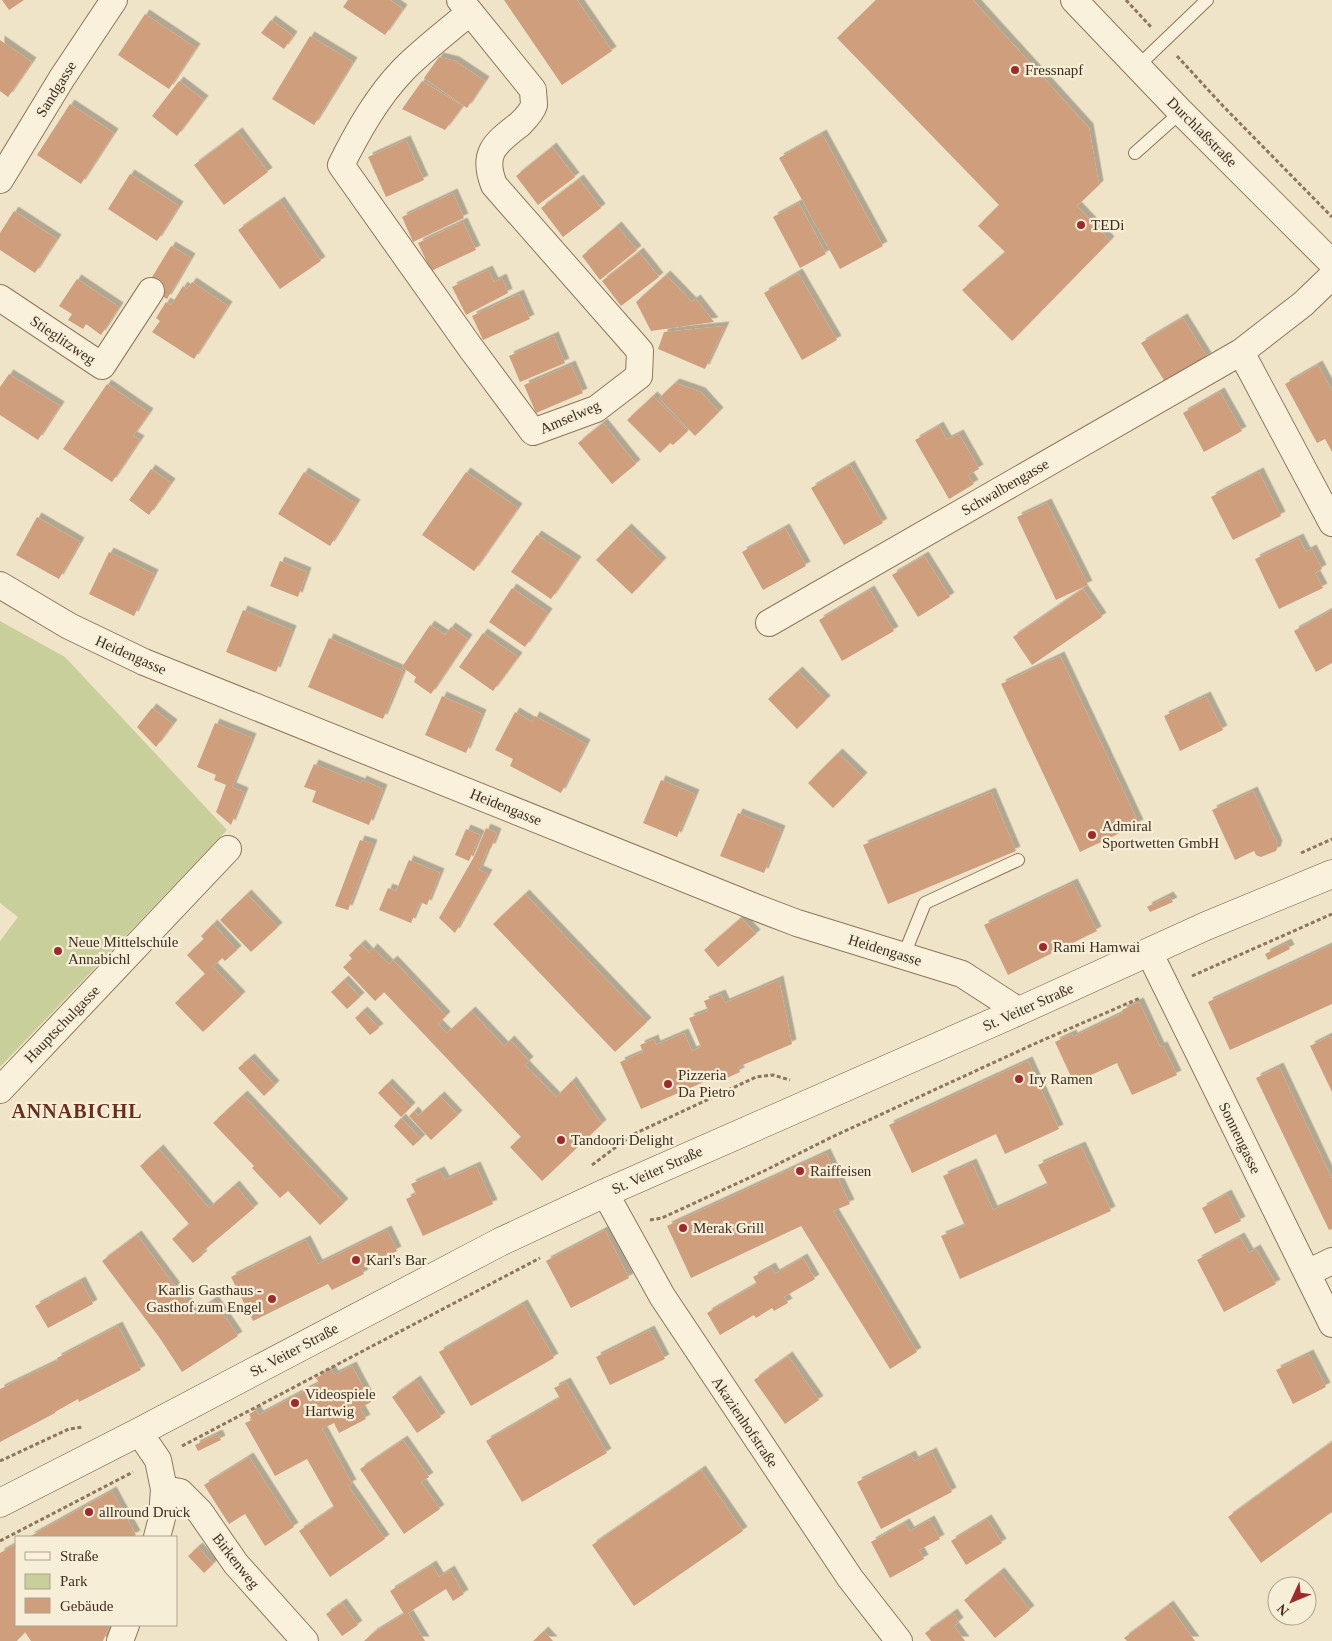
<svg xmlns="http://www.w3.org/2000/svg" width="1332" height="1641" viewBox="0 0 1332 1641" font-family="'Times New Roman',serif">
<defs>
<filter id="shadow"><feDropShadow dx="4.5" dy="-4.5" stdDeviation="0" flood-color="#0004"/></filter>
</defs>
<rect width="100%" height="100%" fill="#f0e4c8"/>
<path fill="#c9cf9b" d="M0 621 65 657 227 830 0 1067V941L18 917 0 903Z"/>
<path fill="#cf9f7d" filter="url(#shadow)" d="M2 0H24L9 10Z
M348 0H390L403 9 385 35 343 7Z
M504 0H577L612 51 562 85Z
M876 0H973L1089 128 1099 185 1077 206 1110 241 1012 341 962 290 1005 252 978 226 999 205 837 38Z
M145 14 196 48 169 89 118 55Z
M271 20 293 36 284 49 261 33Z
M310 36 353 62 314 125 272 99Z
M0 40 32 62 8 97 0 91Z
M439 57 455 61 485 81 467 108 424 78Z
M179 81 204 100 177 136 152 116Z
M422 81 463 106 445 130 402 109Z
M70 104 114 133 81 184 37 155Z
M238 132 268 172 224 205 194 165Z
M822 134 883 246 840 269 779 158Z
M406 140 424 180 386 197 368 157Z
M552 147 575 177 538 205 516 176Z
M130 174 179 206 157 241 108 209Z
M579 179 601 208 563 237 541 208Z
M453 193 464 218 413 242 402 217Z
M280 201 321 261 280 289 238 230Z
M799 203 826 254 800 268 773 217Z
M14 211 57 239 35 273 0 250V233Z
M463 222 476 250 431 271 418 243Z
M617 226 637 250 600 280 582 256Z
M171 246 191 258 167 299 146 287Z
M639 252 659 277 621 306 602 281Z
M488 270 494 282 502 278 508 293 466 315 452 287Z
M798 273 837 340 802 360 764 293Z
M666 275 692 302 696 299 714 322 651 331 636 302Z
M77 279 119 307 101 335 86 324 83 329 68 320 72 314 59 306Z
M192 282 228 306 194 359 152 332 160 321 156 318 166 302 171 305 183 286 187 289Z
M519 294 530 319 483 340 472 316Z
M1183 318 1207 357 1165 382 1141 343Z
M725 326 705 369 658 349 664 332Z
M554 336 565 363 520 382 509 356Z
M571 365 583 393 536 413 524 385Z
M1318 365 1332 391V452L1325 439 1317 443 1285 384Z
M9 374 60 406 38 440 0 415V387Z
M675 383 701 392 719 412 695 436 659 398Z
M107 384 149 413 133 436 140 440 112 482 63 449Z
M1220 392 1242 431 1204 452 1183 413Z
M653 396 688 431 673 445 670 443 660 453 627 420Z
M603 423 636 464 612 484 578 443Z
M939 426 947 440 959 434 979 469 968 475 974 484 949 499 915 440Z
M850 465 883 523 844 545 811 488Z
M151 469 171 483 149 515 129 500Z
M304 472 356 504 330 546 278 514Z
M466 472 518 508 474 571 422 535Z
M1259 472 1281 516 1233 540 1211 497Z
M1047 503 1088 585 1056 600 1017 517Z
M37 517 80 542 59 579 16 555Z
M627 528 662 562 632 594 596 560Z
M785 528 806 566 763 590 742 552Z
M537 535 577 561 551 599 511 572Z
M1299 538 1306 552 1312 549 1322 569 1315 573 1323 588 1279 609 1255 559Z
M109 552 154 574 134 616 89 594Z
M924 556 950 597 918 617 892 575Z
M280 561 307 572 298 597 270 586Z
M512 588 548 613 525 647 489 622Z
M1083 589 1102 617 1032 665 1013 637Z
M870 590 894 631 842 661 819 620Z
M243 610 292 630 276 672 226 652Z
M1332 610V663L1316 672 1294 631Z
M430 625 445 635 451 627 468 639 431 694 414 682 416 677 402 667Z
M483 633 518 657 493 691 459 667Z
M329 638 403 671 383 719 308 687Z
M1060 656 1139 824 1080 852 1001 684Z
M798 671 826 700 797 729 768 699Z
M442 696 482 714 466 753 425 735Z
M1206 696 1223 730 1180 751 1164 716Z
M152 708 173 724 156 747 137 727Z
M515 712 532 722 535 716 586 744 561 793 510 766 513 759 495 750Z
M215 723 252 738 232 787 244 792 231 825 216 812 226 785 214 780 216 775 197 767Z
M838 753 863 777 833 808 808 783Z
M314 764 361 783 362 780 383 789 369 825 312 802 316 791 304 787Z
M661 780 695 794 677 837 643 823Z
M1253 791 1278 845 1276 851 1261 857 1256 855 1254 851 1235 860 1212 810Z
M991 792 1016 851 888 904 863 845Z
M738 813 781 830 764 873 720 856Z
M486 828 497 833 491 848H488L479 870 488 874 455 933 439 918 475 855Z
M466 829 480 835 469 861 455 855Z
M360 840 373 844 348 910 335 906Z
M409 860 440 873 427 905 420 902 411 923 379 910 388 888 396 891Z
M1073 883 1097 931 1008 975 984 925Z
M247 894 278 927 251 952 220 920Z
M525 894 647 1022 615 1052 493 924Z
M1169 896 1173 902 1150 912 1147 907Z
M741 918 756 934 718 967 704 950Z
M213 924 237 950 225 961 222 958 213 967 241 996 203 1032 175 1003 205 974 187 955 204 939 201 936Z
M1287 943 1290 949 1268 960 1265 954Z
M361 944 369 953 373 948 389 964 393 960 446 1016 438 1024 447 1033 471 1011 504 1046 510 1040 529 1061 525 1065 556 1097 572 1081 602 1124 542 1181 510 1147 521 1137 384 992 375 1001 343 967 352 959 349 955Z
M1332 945V1004L1230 1050 1208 1002Z
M344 980 360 997 347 1009 331 992Z
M779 980 792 1044 738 1067 740 1072 727 1078 725 1073 641 1109 620 1062 643 1052 640 1045 654 1039 656 1045 684 1033 692 1051 701 1047 689 1018 708 1011 704 1001 721 994 725 1003Z
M1139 1002 1160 1047 1163 1046 1177 1075 1132 1095 1117 1063 1074 1083 1055 1042 1072 1034 1073 1037 1123 1013 1122 1010Z
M363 1011 379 1028 370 1035 355 1018Z
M1330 1036 1332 1039V1092L1310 1046Z
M250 1058 275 1085 264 1096 238 1068Z
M1028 1061 1059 1129 1005 1154 996 1134 912 1173 889 1125Z
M1279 1067 1332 1179V1229L1329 1230 1256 1078Z
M388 1083 411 1107 401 1117 378 1093Z
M243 1095 344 1203 320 1225 288 1191 280 1198 252 1168 254 1166 213 1123Z
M440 1096 458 1115 431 1140 409 1116 414 1111 418 1116Z
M401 1118 421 1139 413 1146 394 1126Z
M1081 1146 1111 1211 960 1279 941 1236 965 1226 943 1176 972 1163 993 1210 1048 1185 1038 1165Z
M159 1149 209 1208 235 1185 254 1208 201 1253 203 1255 193 1263 172 1239 189 1224 140 1166Z
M826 1153 850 1204 833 1211 917 1352 890 1369 801 1226 691 1278 667 1226Z
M476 1166 493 1204 423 1236 406 1199 416 1194 411 1184 440 1171 445 1180Z
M1227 1194 1241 1221 1215 1234 1202 1208Z
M387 1230 397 1251 361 1268 364 1274 332 1290 328 1284 253 1321 231 1277 306 1240 318 1264Z
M605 1230 629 1278 571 1308 546 1261Z
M137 1235 195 1313 214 1300 238 1336 182 1372 159 1337 102 1261Z
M1240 1237 1249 1253 1256 1249 1276 1284 1224 1312 1197 1260Z
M803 1258 815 1279 784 1297 788 1303 774 1311 772 1308 756 1318 754 1315 720 1335 707 1313 757 1284 753 1277 771 1267 775 1274Z
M81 1281 93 1304 48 1328 35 1306Z
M523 1304 554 1358 471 1406 439 1352Z
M118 1326 141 1370 79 1402 78 1399 55 1412V1413L0 1442V1389L58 1361 57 1358Z
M650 1330 665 1359 610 1385 596 1357Z
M1309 1354 1326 1387 1293 1404 1276 1370Z
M788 1356 819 1400 785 1424 754 1380Z
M352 1366 371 1402 360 1408 366 1419 339 1433 334 1423 322 1429 352 1484 348 1486 385 1539 330 1577 299 1531 334 1507 307 1459 275 1476 245 1423 252 1420 249 1414 256 1410 259 1415 302 1392 319 1383 316 1378 331 1370 334 1375Z
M416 1380 441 1417 417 1433 392 1397Z
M566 1382 607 1453 522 1502 486 1441 560 1398 554 1388Z
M218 1434 221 1440 198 1451 195 1445Z
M403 1440 429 1477 421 1482 440 1509 404 1534 360 1469Z
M1332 1442V1512L1261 1563 1228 1517Z
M932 1452 952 1492 881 1529 857 1482 911 1455 914 1461Z
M249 1457 294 1527 265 1546 245 1514 229 1524 204 1485Z
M701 1470 743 1531 634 1606 592 1545Z
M112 1491 136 1535 132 1537H29Z
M987 1519 1002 1543 966 1565 951 1541Z
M930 1520 940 1539 919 1550 924 1559 890 1578 871 1542 905 1523 910 1531Z
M16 1544V1625H110L103 1641H31L25 1632 17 1641H0V1553Z
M198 1547 213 1564 204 1573 188 1556Z
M432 1565 439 1577 450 1570 464 1594 453 1601 446 1589 408 1613 425 1641H364L373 1633 404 1614 390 1591Z
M1000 1572 1030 1610 995 1638 964 1600Z
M342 1603 358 1625 342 1636 326 1614Z
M1169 1605 1195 1641H1127L1124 1638Z
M953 1613 959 1622 954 1626 965 1641H931L925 1633Z
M544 1631 553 1641H533Z"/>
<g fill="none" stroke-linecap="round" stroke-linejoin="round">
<g stroke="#8d765c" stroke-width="14">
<path id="lane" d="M1138 66 1207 0
M1135 153 1181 112
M903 957 925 903 1018 860"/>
</g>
<g stroke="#8d765c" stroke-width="28">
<path id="street" d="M460 0 470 12 533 90C533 94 534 101 534 105 532 112 525 119 520 124 496 143 481 152 494 185L640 351 639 376 596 409 533 432 470 347 341 165C358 131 377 97 404 69 424 49 448 31 470 12
M1074 0 1181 112 1332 263
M0 180 62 78 114 0
M0 298 102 366 151 291
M1241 352 1332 523
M0 585 69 626 144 662 755 907 797 923 962 974 1019 1011
M769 623 1241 352 1303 304 1332 276
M1149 952 1332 1324
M0 1090 228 849
M605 1193 662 1296 850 1578 899 1641
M1307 1273 1332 1261
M139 1432 158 1460 164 1489 162 1518 157 1537
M164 1489 180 1492 200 1512 236 1564 305 1641
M120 1641 126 1625"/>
</g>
<g stroke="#6f573f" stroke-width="29">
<path id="secondary" d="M0 1503 139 1432 500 1242 605 1193 1019 1011 1206 926 1332 874"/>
</g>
<path stroke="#8d765c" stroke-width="3" stroke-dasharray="4 2.5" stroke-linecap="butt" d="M1126 0 1151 27
M1177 56 1223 106 1332 217
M1301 853 1332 839
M1192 976 1332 914
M592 1165 632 1135 756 1077 773 1075 790 1080
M650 1220 662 1218 766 1170 832 1137 1034 1044 1140 998
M182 1446 540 1258
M0 1461 69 1429 83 1427
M0 1541 133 1472"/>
<use href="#lane" stroke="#faf1dc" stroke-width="12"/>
<use href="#street" stroke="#faf1dc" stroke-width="26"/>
<use href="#secondary" stroke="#faf1dc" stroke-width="28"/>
</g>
<g fill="#9e2a2b" stroke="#f7eed8" stroke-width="2">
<circle cx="1015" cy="70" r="5"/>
<circle cx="1081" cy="225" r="5"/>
<circle cx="1092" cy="835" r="5"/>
<circle cx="1043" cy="947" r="5"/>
<circle cx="58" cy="951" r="5"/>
<circle cx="1019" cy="1079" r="5"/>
<circle cx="668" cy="1084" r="5"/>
<circle cx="561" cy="1140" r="5"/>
<circle cx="800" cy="1171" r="5"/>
<circle cx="683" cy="1228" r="5"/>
<circle cx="356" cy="1260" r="5"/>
<circle cx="272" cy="1299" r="5"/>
<circle cx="295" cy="1403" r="5"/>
<circle cx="89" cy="1512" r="5"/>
</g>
<g text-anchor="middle" stroke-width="4.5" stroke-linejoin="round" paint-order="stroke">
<g font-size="15" fill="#3d2e20" stroke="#f7eed8" text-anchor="start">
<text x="1025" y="75">Fressnapf</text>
<text x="1091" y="230">TEDi</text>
<text x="1102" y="831">Admiral<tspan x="1102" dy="17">Sportwetten GmbH</tspan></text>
<text x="68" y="947">Neue Mittelschule<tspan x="68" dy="17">Annabichl</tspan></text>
<text x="1053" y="952">Rami Hamwai</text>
<text x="678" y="1080">Pizzeria<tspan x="678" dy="17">Da Pietro</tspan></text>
<text x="1029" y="1084">Iry Ramen</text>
<text x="571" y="1145">Tandoori Delight</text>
<text x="810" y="1176">Raiffeisen</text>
<text x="693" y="1233">Merak Grill</text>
<text x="366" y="1265">Karl's Bar</text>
<text x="262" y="1295" text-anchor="end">Karlis Gasthaus -<tspan x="262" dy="17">Gasthof zum Engel</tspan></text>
<text x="305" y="1399">Videospiele<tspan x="305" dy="17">Hartwig</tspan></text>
<text x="99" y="1517">allround Druck</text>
</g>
<g font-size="15" fill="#3d2e20" stroke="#f7eed8">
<text transform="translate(56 89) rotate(-58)" y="5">Sandgasse</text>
<text transform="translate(1202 132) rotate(45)" y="5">Durchlaßstraße</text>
<text transform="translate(63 340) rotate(34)" y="5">Stieglitzweg</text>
<text transform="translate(570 417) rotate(-23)" y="5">Amselweg</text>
<text transform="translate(1005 487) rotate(-30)" y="5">Schwalbengasse</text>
<text transform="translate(131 655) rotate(24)" y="5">Heidengasse</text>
<text transform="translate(506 807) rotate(22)" y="5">Heidengasse</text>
<text transform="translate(885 950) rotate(17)" y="5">Heidengasse</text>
<text transform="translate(1028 1007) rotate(-24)" y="5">St. Veiter Straße</text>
<text transform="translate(62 1024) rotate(-46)" y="5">Hauptschulgasse</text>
<text transform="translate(1240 1138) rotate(64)" y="5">Sonnengasse</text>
<text transform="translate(657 1170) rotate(-24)" y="5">St. Veiter Straße</text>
<text transform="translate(294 1350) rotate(-28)" y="5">St. Veiter Straße</text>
<text transform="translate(745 1422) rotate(56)" y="5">Akazienhofstraße</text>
<text transform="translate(236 1561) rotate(52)" y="5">Birkenweg</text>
</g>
<g font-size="20" font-weight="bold" letter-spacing="1" fill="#6b2e1e" stroke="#f7eed8">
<text x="77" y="1118">ANNABICHL</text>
</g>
</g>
<rect x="15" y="1536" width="162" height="90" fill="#f7eed8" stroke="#ada18e"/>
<rect x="25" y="1552" width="25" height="8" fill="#faf1dc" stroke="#ada18e"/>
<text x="60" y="1561" font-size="15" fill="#3d2e20">Straße</text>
<rect x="25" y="1574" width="25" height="15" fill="#c9cf9b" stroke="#ada18e"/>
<text x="60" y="1586" font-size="15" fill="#3d2e20">Park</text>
<rect x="25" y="1598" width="25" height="15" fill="#cf9f7d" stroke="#ada18e"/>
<text x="60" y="1611" font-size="15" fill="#3d2e20">Gebäude</text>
<g transform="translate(1292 1601) rotate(226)"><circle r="24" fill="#f7eed8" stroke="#ada18e"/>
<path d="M0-4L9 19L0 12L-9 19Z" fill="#9e2a2b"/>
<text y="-8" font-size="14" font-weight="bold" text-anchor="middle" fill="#3d2e20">N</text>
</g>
</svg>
